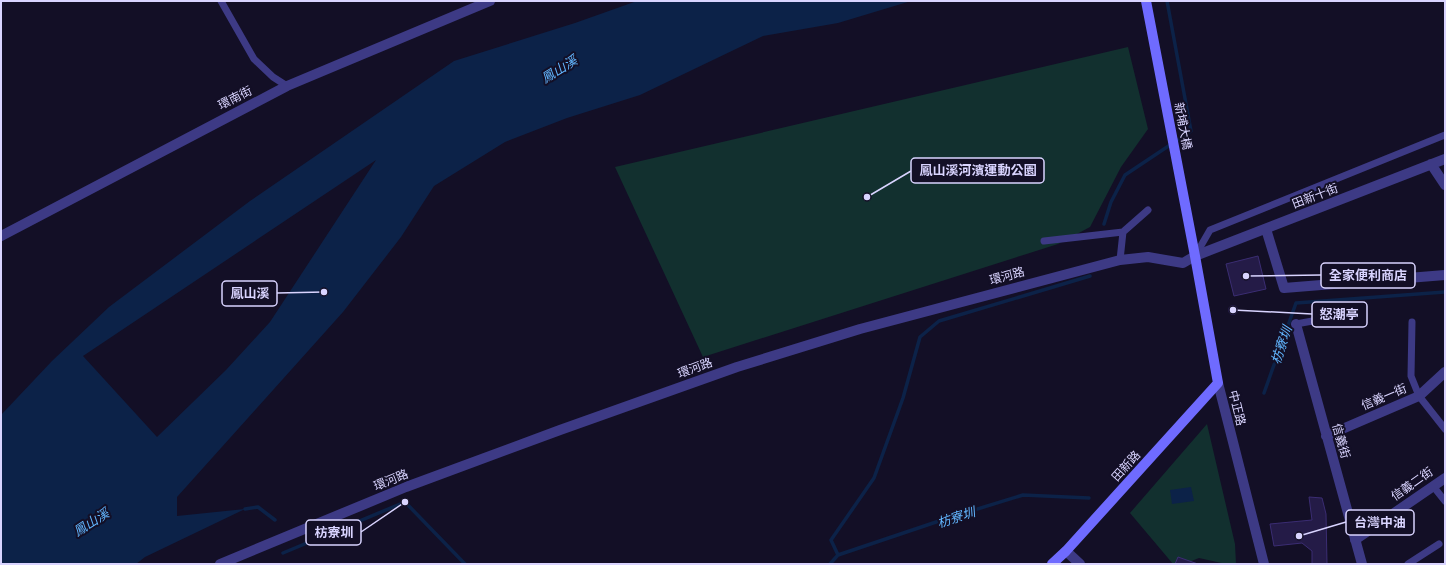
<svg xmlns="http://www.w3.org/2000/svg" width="1446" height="565" viewBox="0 0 1446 565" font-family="'Golos Text','Noto Sans TC',sans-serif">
<rect width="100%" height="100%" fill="#130f26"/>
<path fill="#12302f" d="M1128 47 1148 129 1121 167 1090 227 1058 244 703 357 615 167Z
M1207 424 1235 544 1236 564H1226L1199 558 1184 564H1173L1130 513Z"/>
<path fill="#0c2248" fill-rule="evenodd" d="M637 1H911L838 23 763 36 640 95 567 118 505 142 434 186 401 237 343 312 177 497V516L245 509 145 557 136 564H1V415L52 361 109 307 250 201 454 61 575 23ZM376 160 270 322 226 370 157 437 83 356Z
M1191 487 1194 501 1172 504 1170 490Z"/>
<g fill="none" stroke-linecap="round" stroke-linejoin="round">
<path stroke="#0c2248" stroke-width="3.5" d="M1104 224 1111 202 1125 175 1191 131 1167 1
M1264 393 1296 303 1445 292
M245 509 258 507 275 520
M283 553 405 502 465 564
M838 555 831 540 874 478 903 398 920 337 939 321 1090 276
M830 564 838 555 948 518 1023 495 1089 498"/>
</g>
<path fill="#241b47" stroke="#3b2d73" d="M1258 256 1266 289 1234 296 1226 264Z
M1228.5 310a4.5 4.5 0 1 1 9 0a4.5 4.5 0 1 1-9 0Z
M1309 497 1322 498 1326 514 1327 564H1312V551L1302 543 1274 546 1270 524 1312 520Z
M1178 557 1198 564H1175Z"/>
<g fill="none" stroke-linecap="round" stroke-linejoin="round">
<path stroke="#3d3a85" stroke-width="7" d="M221 1 254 59 273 77 287 86
M1044 241 1123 232 1148 210
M1195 256 1210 230 1445 135
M1120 260 1123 232
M1412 322 1411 376 1419 396 1445 429
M1296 324 1362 312
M1433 486 1445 501
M1408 564 1439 544"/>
<path stroke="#3d3a85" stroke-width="10" d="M1431 164 1445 185
M1266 229 1284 288 1445 275
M1 236 287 86 490 1
M1296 324 1362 564
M1326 436 1419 396 1445 372
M1355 540 1445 478
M1066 551 1080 564
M220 564 406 487 560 430 737 367 860 329 1120 260 1148 257 1183 263 1195 256 1445 159"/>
<path stroke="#3d3a85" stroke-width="10" d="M1218 383 1264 564"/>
<path stroke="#6f6bff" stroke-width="10" d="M1052 564 1066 551 1218 383 1195 256 1146 1"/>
</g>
<g text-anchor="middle" stroke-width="4" stroke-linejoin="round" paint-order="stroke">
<g font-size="12" fill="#d9d4ff" stroke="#130f26">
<text transform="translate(235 98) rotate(-27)" y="4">環南街</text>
<text transform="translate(1183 126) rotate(79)" y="4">新埔大橋</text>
<text transform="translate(1315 196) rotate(-21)" y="4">田新十街</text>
<text transform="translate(1007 276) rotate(-15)" y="4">環河路</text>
<text transform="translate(695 368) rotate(-20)" y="4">環河路</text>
<text transform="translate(1384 397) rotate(-23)" y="4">信義一街</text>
<text transform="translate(1237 408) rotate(76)" y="4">中正路</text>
<text transform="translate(1341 441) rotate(74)" y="4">信義街</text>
<text transform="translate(1126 466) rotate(-48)" y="4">田新路</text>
<text transform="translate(391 480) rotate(-22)" y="4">環河路</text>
<text transform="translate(1412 484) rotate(-35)" y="4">信義二街</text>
</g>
<g font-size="13" font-style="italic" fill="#62b6ff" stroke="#130f26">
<text transform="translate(559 69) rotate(-32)" y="5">鳳山溪</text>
<text transform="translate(1281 345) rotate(-71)" y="5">枋寮圳</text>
<text transform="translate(956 517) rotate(-18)" y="5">枋寮圳</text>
<text transform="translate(91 522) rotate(-33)" y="5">鳳山溪</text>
</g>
</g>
<path fill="none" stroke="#d9d4ff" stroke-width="1.5" d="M867 197L911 171M1246 276L1321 275M324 292L277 293M1233 310L1312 314M1299 536L1346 522M405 502L361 532"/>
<g fill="#d9d4ff" stroke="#130f26" stroke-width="1.5">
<circle cx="867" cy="197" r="4"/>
<circle cx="1246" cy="276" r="4"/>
<circle cx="324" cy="292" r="4"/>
<circle cx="1233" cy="310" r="4"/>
<circle cx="1299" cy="536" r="4"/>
<circle cx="405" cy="502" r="4"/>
</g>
<g fill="#130f26" stroke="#d9d4ff" stroke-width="1.5">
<rect x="911" y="158" width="133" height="25" rx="4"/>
<rect x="1321" y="263" width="94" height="25" rx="4"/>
<rect x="222" y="281" width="55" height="25" rx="4"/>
<rect x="1312" y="302" width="55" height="25" rx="4"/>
<rect x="1346" y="510" width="68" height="25" rx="4"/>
<rect x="306" y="520" width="55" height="25" rx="4"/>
</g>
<g font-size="13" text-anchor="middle" font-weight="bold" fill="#d9d4ff">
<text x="978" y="175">鳳山溪河濱運動公園</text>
<text x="1368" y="280">全家便利商店</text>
<text x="250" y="298">鳳山溪</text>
<text x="1339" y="319">怒潮亭</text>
<text x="1380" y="527">台灣中油</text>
<text x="334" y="537">枋寮圳</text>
</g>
<rect width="1446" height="565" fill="none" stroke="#d9d4ff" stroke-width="4"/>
</svg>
